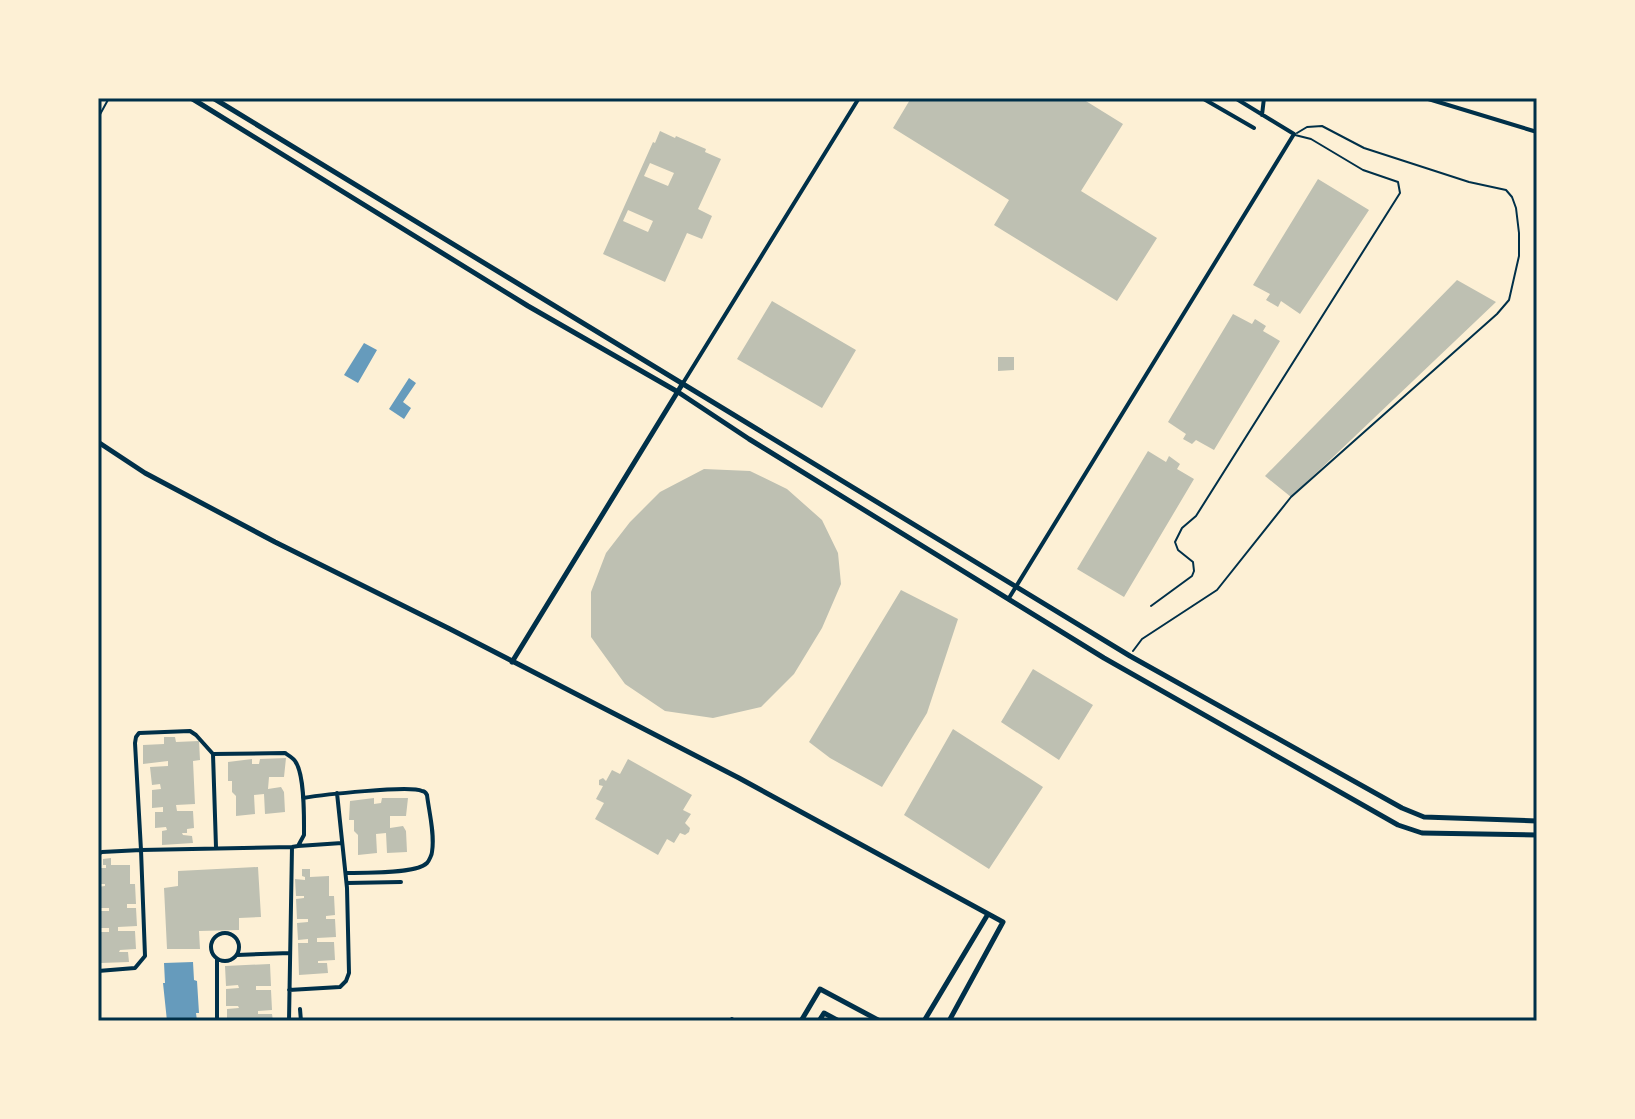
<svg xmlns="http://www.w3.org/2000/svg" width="1635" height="1119" viewBox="0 0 1635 1119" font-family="Raleway,sans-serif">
<rect width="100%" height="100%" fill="#fdf0d5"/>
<path fill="#669bbc" d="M364 343 377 350 358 383 344 375Z
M409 378 416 383 403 402 411 408 404 419 389 409Z
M193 962 194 980 197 981 199 1013H196L197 1021H167L163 983H165L164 963Z"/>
<path fill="#bec0b2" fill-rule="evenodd" d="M911 98H1081L1123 124 1081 191 1157 238 1117 301 994 225 1009 200 893 128Z
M660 131 675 138 676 136 706 149 705 152 721 159 698 209 712 216 702 239 687 233 665 282 603 254 653 142 655 143ZM650 163 674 173 668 186 644 176ZM628 210 653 221 648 232 623 221Z
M1318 179 1369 210 1300 314 1281 301 1278 307 1266 300 1270 294 1253 285Z
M1457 280 1496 302 1291 497 1265 476Z
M772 301 856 350 822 408 737 359Z
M1233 314 1252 324 1255 319 1266 326 1263 331 1280 341 1214 450 1196 440 1192 444 1183 439 1186 434 1168 422Z
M998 357H1014V370L998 371Z
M1148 451 1166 462 1169 456 1180 464 1177 469 1194 479 1124 597 1077 569Z
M704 469 750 471 787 489 822 520 838 553 841 584 822 628 794 674 761 707 713 718 665 711 625 684 591 637V592L606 553 630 522 660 492Z
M901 590 958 619 927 713 882 787 830 758 809 742Z
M1033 669 1093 705 1059 760 1001 722Z
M953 729 1043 787 989 869 904 815Z
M164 737H175L176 742 199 741 200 760 193 761 195 804 176 805 177 811H193L194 828 187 829V833H182L183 835 192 836 193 843 162 845V831L167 830 166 827 155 828V812H163V807L152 808V790L161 789 160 784 152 785 150 767 168 766V761L143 764V745L164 744Z
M286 758 284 777H269L268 789 281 787 284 792 285 812 265 814 264 794 254 795 255 814 236 816V796L232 792V781H228V762L252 759V764H259L260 759Z
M628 759 692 795 683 810 691 814 685 823 690 828 689 832 685 835 680 833 674 843 667 839 658 855 595 819 604 803 596 799 603 786 599 785V780L603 778 606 781 612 770 620 774Z
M374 798V804L381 803 382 798H408L406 816H390V828L403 826 406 831 407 852 387 853 386 833 376 834 377 853 358 855V835L354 831V820H349L350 801Z
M111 858V865H130V884H135L136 904H127V908H136L137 926 118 927V931H135L136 949 120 950 119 952H128L129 962 101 963 99 932H109V928H99L98 911H109V908H98V887L105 886V884H98V868H106V865H103V859Z
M258 867 261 917 239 918V930L199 931 200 949H167L164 888 178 886V871Z
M302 869H310V877L329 876V896H334L335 915 326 916V919H335L336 937 317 938V942H334L335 960 318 961V963H327L328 973 299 975 298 943H308V939L298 940 297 923 308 922V919H297L296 899 304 898V896H296L295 879 305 880V877L302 876Z
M270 964 271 986H256V990H271L272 1010 258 1011V1014H272L273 1021H227V1009L239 1008 238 1006H226V989L239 988 238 985 226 986 225 966Z"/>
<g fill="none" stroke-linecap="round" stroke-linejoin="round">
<path stroke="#003049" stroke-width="2" d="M98 118 109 98"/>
<path stroke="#003049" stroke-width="2" d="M1151 606 1192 576 1194 571 1193 562 1178 550 1175 542 1182 528 1196 516 1400 193 1398 182 1363 170 1311 139 1295 135
M1133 651 1142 639 1217 590 1291 497 1497 314 1509 300 1519 256V233L1516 208 1512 197 1506 190 1469 182 1364 148 1322 126 1307 127 1297 133"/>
<path stroke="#003049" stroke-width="4" d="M1202 98 1254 128
M1425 98 1537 132
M1262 115 1264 98
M683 383 859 98
M1009 598 1294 134 1235 98
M303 798C321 795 410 785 422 791 424 791 426 793 427 795 429 812 435 834 432 852 432 854 429 861 427 863 416 874 363 873 346 873
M298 846 342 843
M98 854 102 852 141 850 135 743 136 737 139 733 190 731 196 735 213 754 216 847
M347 883 401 882
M211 947a14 14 0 1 1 28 0a14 14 0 1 1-28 0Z
M237 955 290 953
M98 971 135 968 145 956 141 850 292 847 298 846 304 835C304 818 305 774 295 761 293 758 288 755 285 753L213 754
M289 990 340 987 346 981 349 973 347 888 337 793
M300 1009 301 1021
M98 1019V1021
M217 1021V959
M289 1021 292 847
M731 1021 732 1019"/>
<path stroke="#003049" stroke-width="5" d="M191 98 528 306 678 392 749 439 1104 658 1398 825 1422 833 1537 835
M213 98 1130 656 1402 808 1424 817 1537 821
M98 442 145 473 275 542 450 629 739 778 1003 922 949 1021
M512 662 683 383
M801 1021 820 989 880 1021
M819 1021 824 1013 839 1021
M924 1021 988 914"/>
</g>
<rect width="1635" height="1119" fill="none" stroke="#fdf0d5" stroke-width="200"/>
<rect x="100" y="100" width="1435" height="919" fill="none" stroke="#003049" stroke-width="3"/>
</svg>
